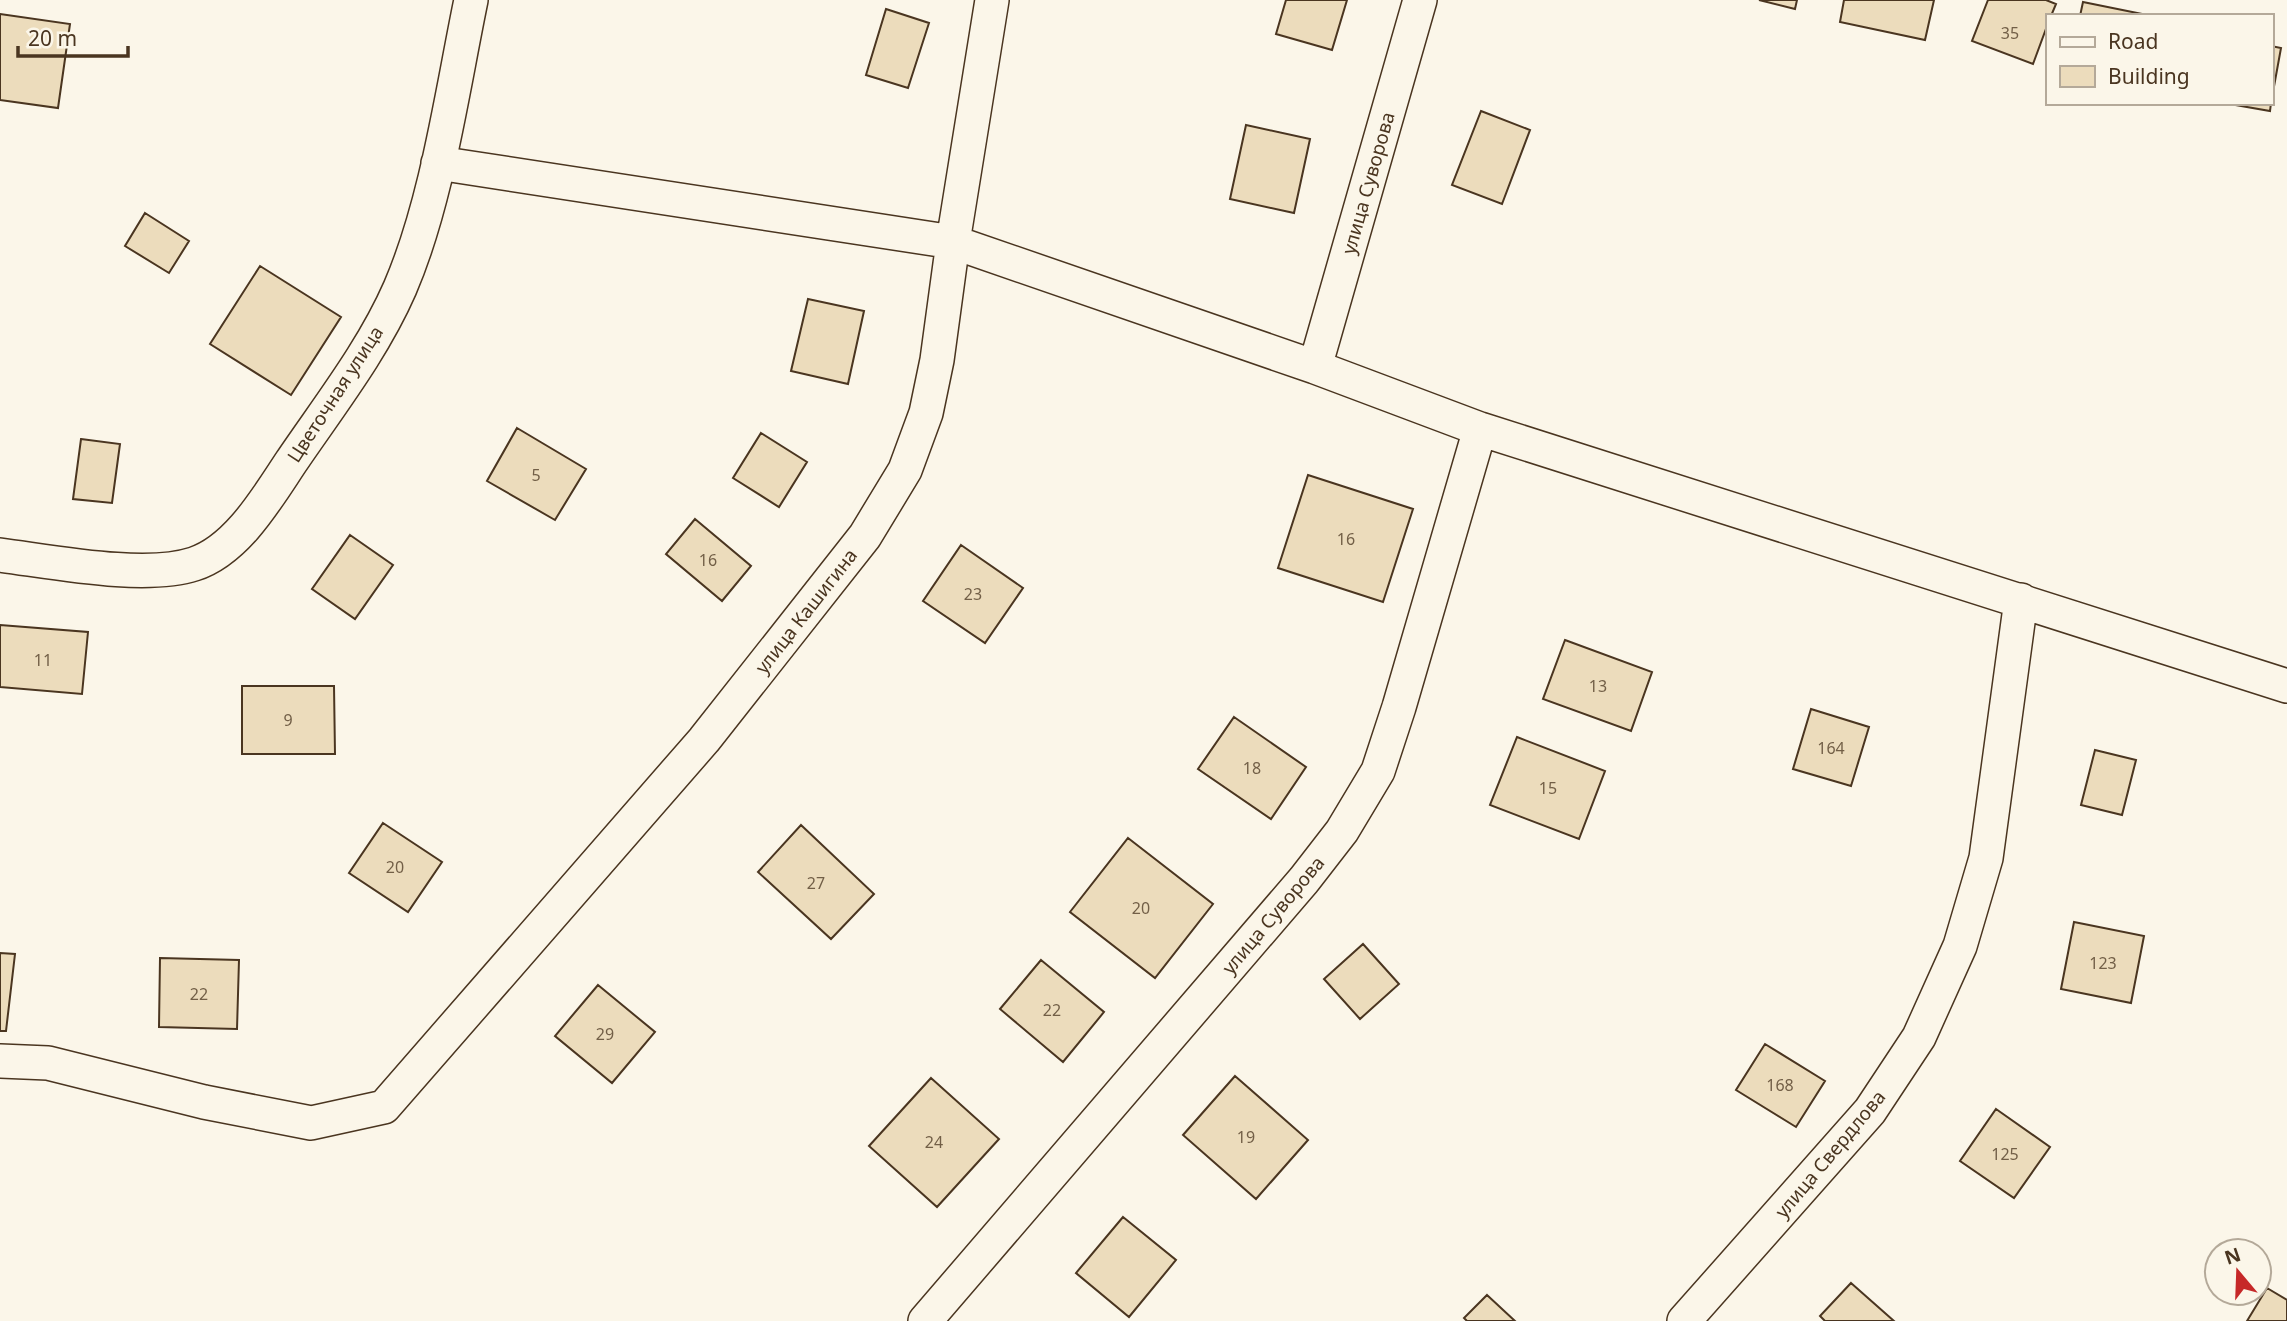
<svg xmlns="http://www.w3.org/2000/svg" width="2287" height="1321" viewBox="0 0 2287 1321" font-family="'Noto Sans',sans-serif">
<rect width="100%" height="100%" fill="#fbf6e9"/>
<path fill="#ecdcbc" stroke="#4a3520" stroke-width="2" d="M1286 0H1347L1332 50 1276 34Z
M1759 0H1797L1795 9Z
M1844 0H1934L1925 40 1840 22Z
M1988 0H2046L2056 4 2051 16H2047V26L2033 64 1972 41Z
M2083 2 2152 16H2080Z
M886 9 929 23 908 88 866 75Z
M0 14 70 24 58 108 0 100Z
M2271 46 2281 48 2271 103Z
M2224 103H2271L2270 111Z
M1481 111 1530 130 1502 204 1452 185Z
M1246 125 1310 139 1294 213 1230 199Z
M145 213 189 241 169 273 125 246Z
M260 266 341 317 291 395 210 344Z
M808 299 864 311 848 384 791 371Z
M517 428 586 469 555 520 487 481Z
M761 433 807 462 779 507 733 478Z
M81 439 120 444 112 503 73 499Z
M1308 475 1413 509 1383 602 1278 568Z
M695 519 751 566 722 601 666 554Z
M350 535 393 565 355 619 312 589Z
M961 545 1023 588 985 643 923 601Z
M0 625 88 632 82 694 0 687Z
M1565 640 1652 672 1631 731 1543 699Z
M242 686H334L335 754H242Z
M1811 709 1869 727 1851 786 1793 769Z
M1234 717 1306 767 1271 819 1198 769Z
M1517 737 1605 771 1579 839 1490 805Z
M2095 750 2136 760 2122 815 2081 805Z
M383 823 442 862 408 912 349 873Z
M801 825 874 894 831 939 758 872Z
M1128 838 1213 904 1155 978 1070 912Z
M2074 922 2144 936 2131 1003 2061 989Z
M1363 944 1399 984 1360 1019 1324 979Z
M0 953 15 954 6 1031H0Z
M160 958 239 960 237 1029 159 1027Z
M1041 960 1104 1012 1063 1062 1000 1009Z
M598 985 655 1032 612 1083 555 1036Z
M1765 1044 1825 1081 1796 1127 1736 1090Z
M1235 1076 1308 1140 1256 1199 1183 1135Z
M931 1078 999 1139 937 1207 869 1146Z
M1996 1109 2050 1147 2014 1198 1960 1161Z
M1123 1217 1176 1260 1129 1317 1076 1273Z
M1851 1283 1894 1321H1825L1820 1316Z
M2267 1288 2287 1300V1321H2247Z
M1487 1295 1515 1321H1467L1464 1318Z"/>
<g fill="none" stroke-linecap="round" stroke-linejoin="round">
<g stroke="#4a3520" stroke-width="36">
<path id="minor" d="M438 163 953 242 1315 367 1480 429 2287 686
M1315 367 1420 0
M0 555C54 562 145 580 194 564 237 550 267 498 291 462 329 406 373 350 400 288 437 202 452 92 471 0
M0 1061 48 1063 204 1102 311 1123 384 1107 704 740 865 536 905 470 926 413 937 360 953 242 992 0
M925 1321 1304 880 1342 831 1378 771 1399 707 1480 429
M1684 1321 1870 1111 1919 1037 1960 946 1986 858 2021 600"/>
</g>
<use href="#minor" stroke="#fbf6e9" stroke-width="33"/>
</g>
<g text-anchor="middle" stroke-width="5" stroke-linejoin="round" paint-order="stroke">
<g font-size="16" fill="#725f47">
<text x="2010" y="39">35</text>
<text x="536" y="481">5</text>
<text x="1346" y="545">16</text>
<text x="708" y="566">16</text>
<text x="973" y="600">23</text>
<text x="43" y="666">11</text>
<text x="1598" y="692">13</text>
<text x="288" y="726">9</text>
<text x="1831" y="754">164</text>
<text x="1252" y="774">18</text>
<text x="1548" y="794">15</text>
<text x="395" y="873">20</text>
<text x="816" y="889">27</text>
<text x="1141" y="914">20</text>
<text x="2103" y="969">123</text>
<text x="199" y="1000">22</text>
<text x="1052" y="1016">22</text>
<text x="605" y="1040">29</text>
<text x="1780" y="1091">168</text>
<text x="1246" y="1143">19</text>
<text x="934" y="1148">24</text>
<text x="2005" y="1160">125</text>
</g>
<g font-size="19" fill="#4a3520" stroke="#fbf6e9">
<text transform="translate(1368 183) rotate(-74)" y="7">улица Суворова</text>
<text transform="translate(335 394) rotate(-57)" y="7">Цветочная улица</text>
<text transform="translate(806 611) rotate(-52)" y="7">улица Кашигина</text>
<text transform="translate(1273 915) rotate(-50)" y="7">улица Суворова</text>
<text transform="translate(1830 1154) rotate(-50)" y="7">улица Свердлова</text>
</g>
</g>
<rect x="2046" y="14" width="228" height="91" fill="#fbf6e9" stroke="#b4a999" stroke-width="2"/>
<rect x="2060" y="37" width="35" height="10" fill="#fbf6e9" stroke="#b4a999" stroke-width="2"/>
<text x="2108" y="49" font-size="21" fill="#4a3520">Road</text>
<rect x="2060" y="66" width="35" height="21" fill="#ecdcbc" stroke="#b4a999" stroke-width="2"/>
<text x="2108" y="84" font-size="21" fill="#4a3520">Building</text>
<g transform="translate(2238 1272) rotate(341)"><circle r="33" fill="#fbf6e9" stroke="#b4a999" stroke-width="2"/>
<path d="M0-5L12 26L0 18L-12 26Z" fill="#c62828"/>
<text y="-10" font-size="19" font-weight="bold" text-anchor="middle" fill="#4a3520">N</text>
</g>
<path d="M18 46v10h110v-10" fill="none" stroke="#4a3520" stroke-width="3.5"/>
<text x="28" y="46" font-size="21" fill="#4a3520" stroke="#fbf6e9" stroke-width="5" paint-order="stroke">20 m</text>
</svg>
